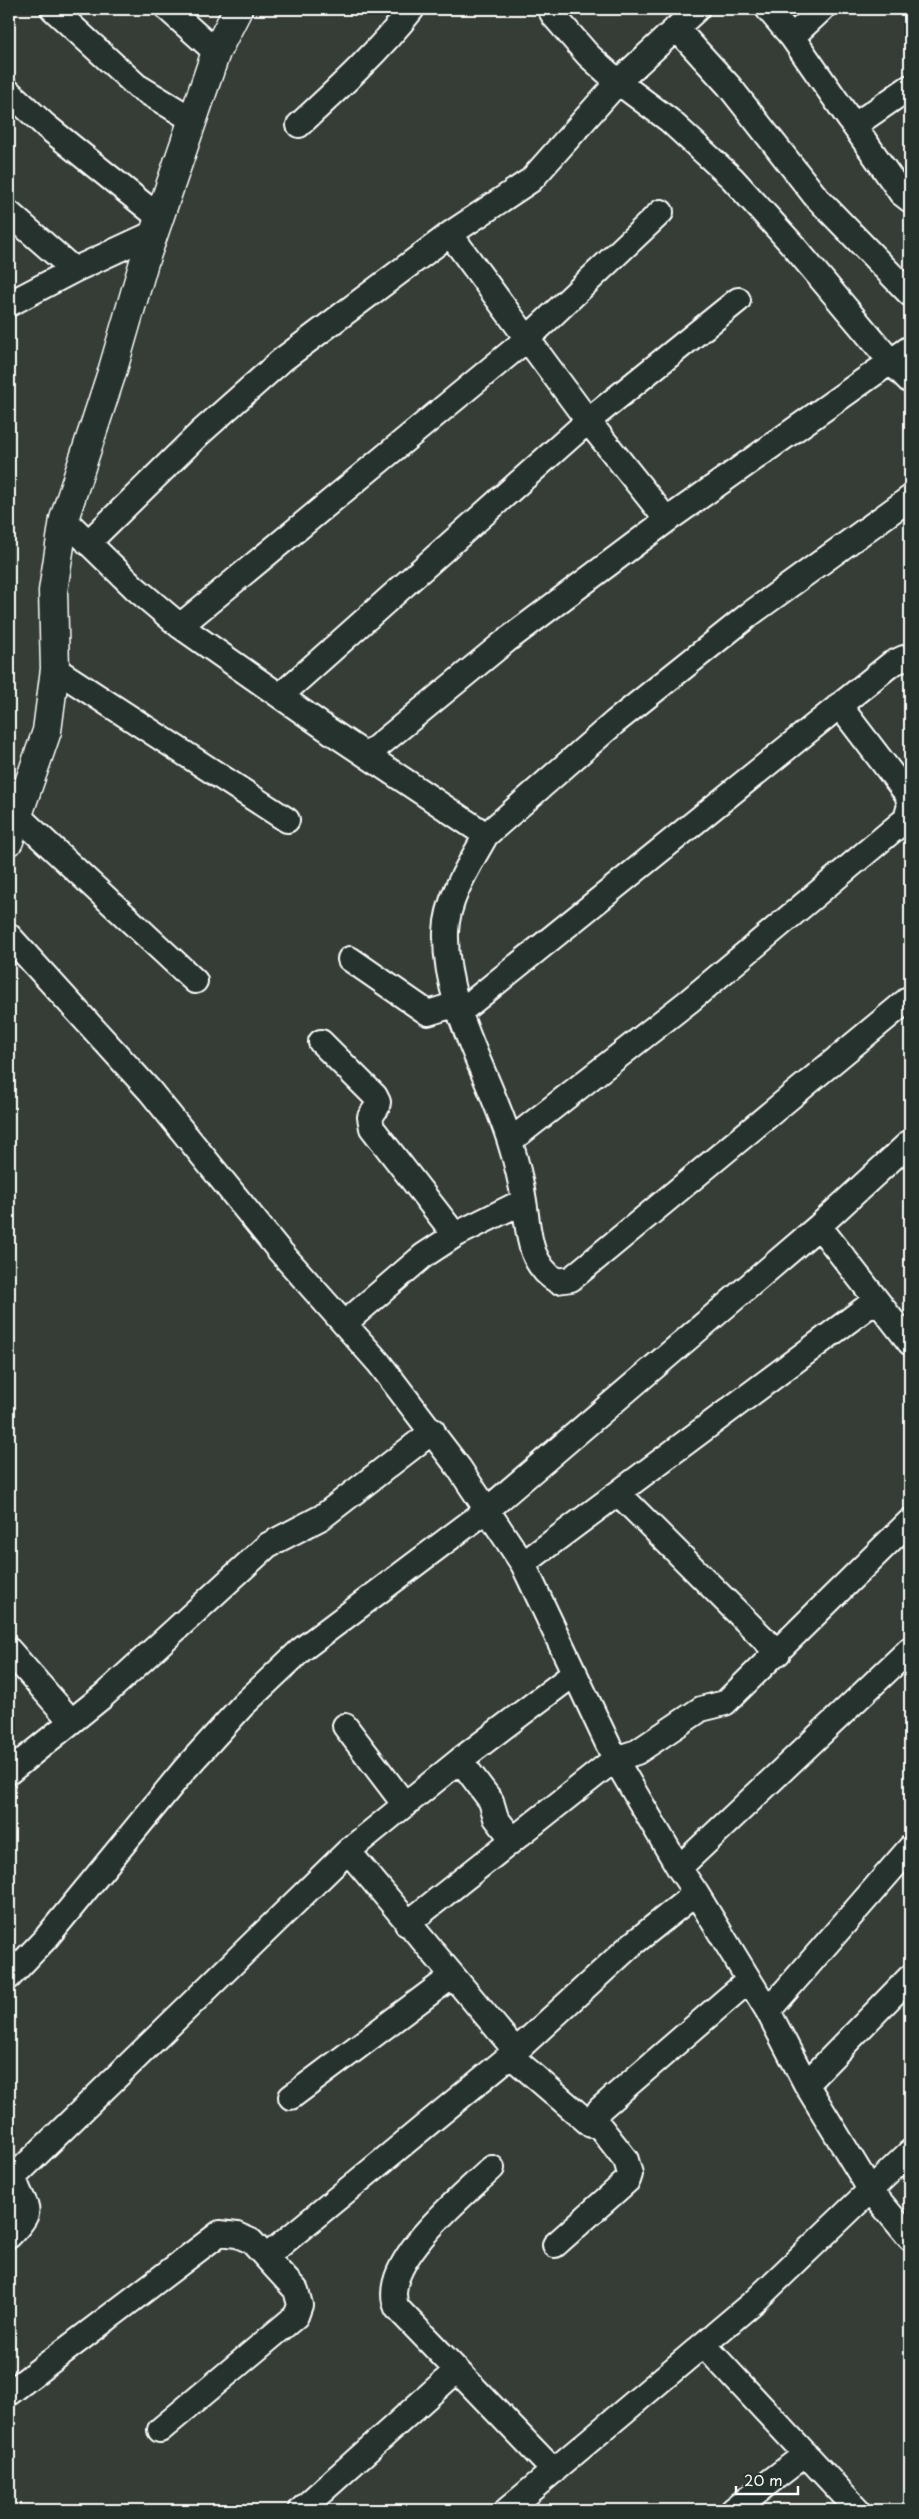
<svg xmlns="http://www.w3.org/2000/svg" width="919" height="2519" viewBox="0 0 919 2519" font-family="'Playpen Sans',sans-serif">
<rect width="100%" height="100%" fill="#353d36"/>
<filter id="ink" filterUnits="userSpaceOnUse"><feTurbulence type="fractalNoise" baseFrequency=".02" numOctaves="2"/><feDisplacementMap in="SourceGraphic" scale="10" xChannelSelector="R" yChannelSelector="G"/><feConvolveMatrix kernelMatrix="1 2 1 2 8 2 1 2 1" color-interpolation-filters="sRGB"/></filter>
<g filter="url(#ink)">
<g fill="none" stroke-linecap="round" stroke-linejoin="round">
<g stroke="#fff" stroke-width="28">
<path id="minor" d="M53 9 137 86 193 120
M168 9 216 52
M550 9 554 16 588 55 618 82 669 120 732 178 791 243 892 363 910 381
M768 9 792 37 901 193 910 200
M676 28 729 86 816 197 910 294
M792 37 822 9
M9 92 46 126 160 218
M299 125C339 88 379 51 412 9
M855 125 910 87
M9 213 74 270
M450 234 588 421 667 520
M9 304 74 270 154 233
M64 519 135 588 180 626 330 731 486 835C470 864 447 898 446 932 444 1007 489 1073 510 1142 516 1161 521 1181 524 1201 529 1231 528 1264 557 1281L571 1279 910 998
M88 543 200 433 282 360 450 234 531 180 618 82 697 9
M180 626 527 339 661 212
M55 669 287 820
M280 696 588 421 738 300
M367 755 507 640 667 520 910 348
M18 816 195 981
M486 835 615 722 750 614 910 498
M9 936 150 1091 278 1249 379 1363 459 1468 523 1564 615 1759 679 1868 696 1893 768 2011 806 2084 871 2191 910 2238
M350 959 428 1013 457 1004
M460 1012 891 664 904 658 910 659
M321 1042 375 1096 378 1102 377 1107 370 1117 372 1128 455 1235
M510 1141 689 1001 906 819 910 805 907 794 839 705
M819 1226 910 1343
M345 1323 423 1256 455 1235 524 1201
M619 1494 778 1653
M523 1564 875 1301
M9 1650 71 1721
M345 1726 405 1805
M460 1760 491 1801 496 1818 513 1840
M9 1772 103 1696 268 1545 322 1517 433 1431
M348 1851 516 2051 511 2056 591 2125
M679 1868 910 1649
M407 1924 615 1759 637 1752 701 1709 725 1703 910 1521
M9 1977 47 1937 184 1770 243 1705 301 1650 487 1510 819 1226 910 1142
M768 2011 910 1848
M806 2084 910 1977
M291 2097 451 1977
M492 2168C464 2195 377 2264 397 2308L554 2471
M9 2236C40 2205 22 2210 14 2177L23 2168 348 1851 460 1760 575 1673
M555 2245 628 2180 630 2174 626 2160 597 2123 596 2116 600 2109 748 1981
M266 2257 516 2051 630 1946 696 1893
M704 2345 858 2510
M9 2393 220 2233 237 2235 251 2241 296 2290 300 2305 296 2316 160 2430
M301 2510 456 2371
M507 2510 756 2300 910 2152
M733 2510 806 2454"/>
</g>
<g stroke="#fff" stroke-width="31">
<path id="tertiary" d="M9 841 47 731 55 669 53 591 64 519 113 369 144 262 216 52 238 9"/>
</g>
<use href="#minor" stroke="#26332d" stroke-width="24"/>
<use href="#tertiary" stroke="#26332d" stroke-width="28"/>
</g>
</g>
<rect width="919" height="2519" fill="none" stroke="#26332d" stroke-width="30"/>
<rect x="15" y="15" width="889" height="2489" fill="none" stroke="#fff" stroke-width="2" filter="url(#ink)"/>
<path d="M736 2486v8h62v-8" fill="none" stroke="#ffffff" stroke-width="2.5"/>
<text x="744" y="2486" font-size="15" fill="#ffffff" stroke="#26332d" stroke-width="4" paint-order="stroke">20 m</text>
</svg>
